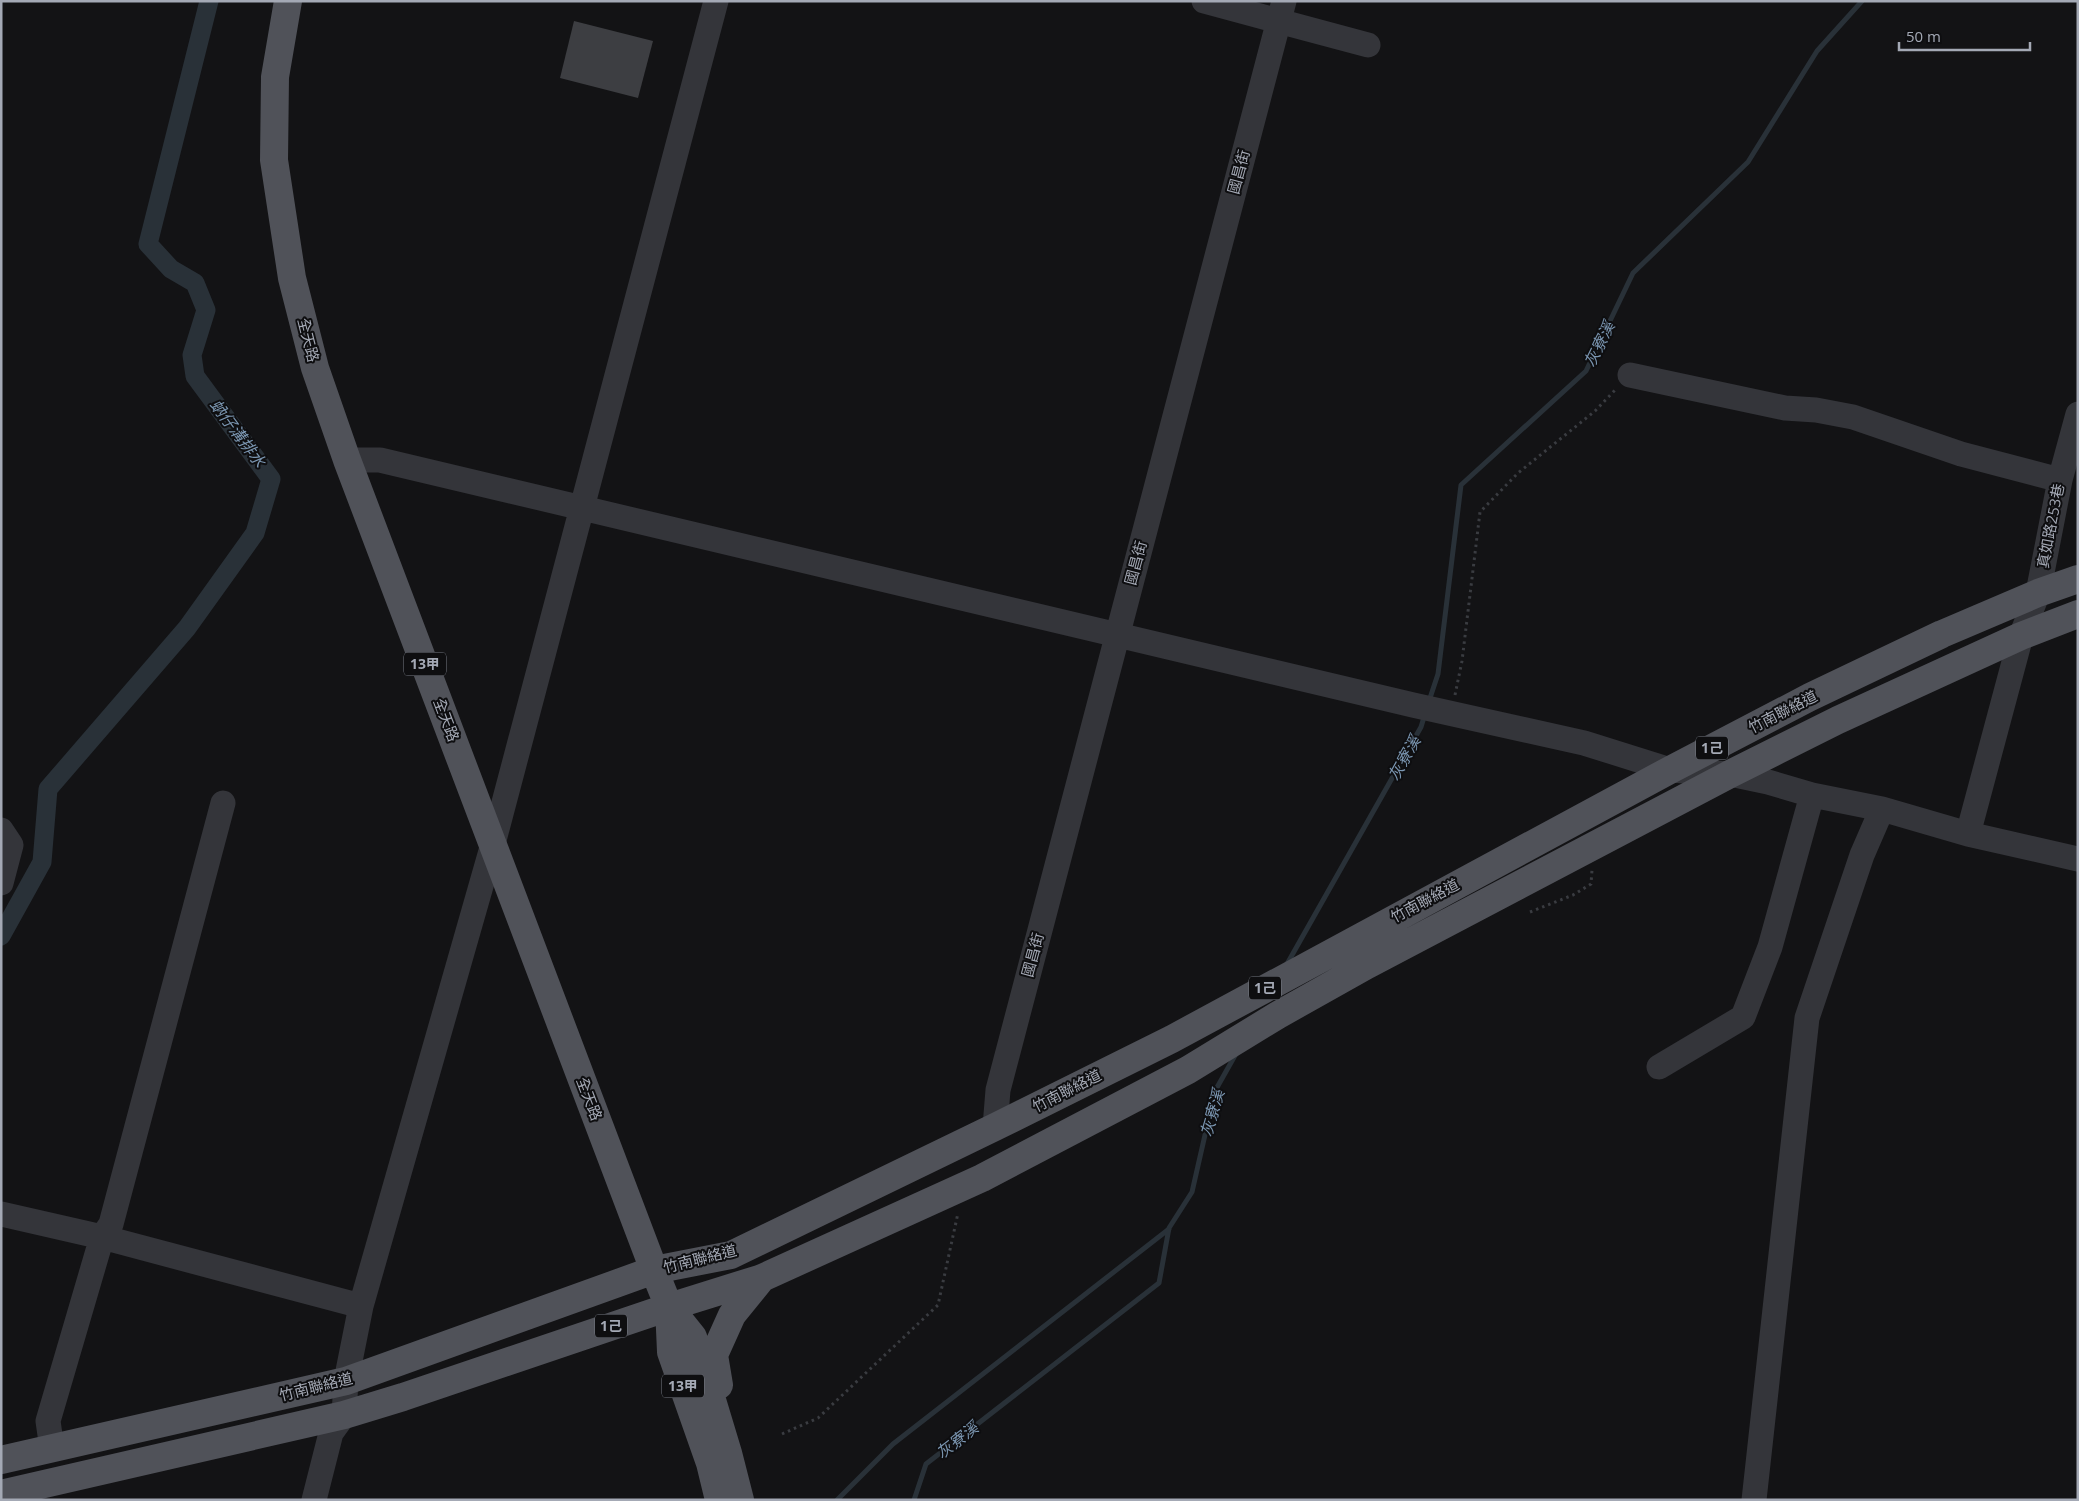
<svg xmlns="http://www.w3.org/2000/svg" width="2079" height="1501" viewBox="0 0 2079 1501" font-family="'Open Sans','Noto Sans TC',sans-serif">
<rect width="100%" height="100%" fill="#131315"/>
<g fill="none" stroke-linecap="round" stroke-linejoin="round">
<path stroke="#293138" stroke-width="5" d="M1429 701 1438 674 1461 485 1586 371 1633 273 1748 162 1817 51 1862 1
M1287 964 1421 727 1425 714
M837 1500 893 1444 1169 1229
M914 1500 926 1464 1159 1283 1169 1228 1192 1192 1215 1091 1237 1052"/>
<path stroke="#293138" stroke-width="19" d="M1 936 42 862 48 789 187 628 255 533 271 479 195 376 192 355 206 310 195 283 171 269 148 244 209 1"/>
</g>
<path fill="#3d3e42" d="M574 21 653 41 638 98 560 78Z"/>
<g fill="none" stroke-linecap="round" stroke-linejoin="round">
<path stroke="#3a3c41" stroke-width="3" stroke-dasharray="2.5 4" stroke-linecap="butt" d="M1455 695 1462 661 1480 512 1518 473 1595 411 1616 389
M1530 912 1573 895 1591 884 1592 870
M782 1434 818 1418 938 1305 958 1213"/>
<path stroke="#34353a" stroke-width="25" d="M1204 1 1368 45
M1630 375 1785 408 1816 410 1853 417 1961 454 2060 480
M347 460H380L1413 705 1584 743 1670 770 1730 774 1768 782 1812 795 1882 809 1968 834 2078 859
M1 830 11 845 1 883
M1968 834 2021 636 2038 593 2060 480 2078 414
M1659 1067 1743 1017 1770 947 1812 795
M995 1127 998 1090 1284 1
M1 1214 102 1237 361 1306
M52 1449 48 1421 102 1237 111 1224 223 803
M314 1500 331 1433 344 1415 346 1381 361 1306 493 844 716 1
M1754 1500 1807 1018 1862 855 1882 809"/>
<path stroke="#505259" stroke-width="28" d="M288 1 275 77 274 160 292 278 315 368 347 460 654 1270 669 1307 693 1337 728 1453 740 1500
M669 1307 671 1352 710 1463 719 1500
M719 1385 714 1355 732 1315 762 1278
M1 1460 346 1381 654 1270 731 1255 995 1127 1172 1039 1670 770 1810 697 1942 634 2038 593 2078 579
M1 1494 344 1415 403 1397 669 1307 762 1278 982 1178 1188 1070 1278 1015 1367 965 1730 774 1838 720 2021 636 2078 614"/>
</g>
<g text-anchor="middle" stroke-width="4" stroke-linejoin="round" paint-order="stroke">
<g fill="#0e0e10" stroke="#777a84" stroke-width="1">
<rect x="404" y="652.5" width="42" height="23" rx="4"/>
<rect x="1696" y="736.5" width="32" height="23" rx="4"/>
<rect x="1249" y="976.5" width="32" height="23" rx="4"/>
<rect x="595" y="1314.5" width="32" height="23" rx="4"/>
<rect x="662" y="1374.5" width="42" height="23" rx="4"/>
</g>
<g font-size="14" font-weight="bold" fill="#a4a9b5">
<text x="425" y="669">13甲</text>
<text x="1712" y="753">1己</text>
<text x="1265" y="993">1己</text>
<text x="611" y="1331">1己</text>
<text x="683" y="1391">13甲</text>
</g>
<g font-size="15" fill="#a4a9b5" stroke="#0e0e10">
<text transform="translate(1239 172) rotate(-75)" y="5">國昌街</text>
<text transform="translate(308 340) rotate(76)" y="5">全天路</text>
<text transform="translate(2051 526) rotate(-79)" y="5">真如路253巷</text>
<text transform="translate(1136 563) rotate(-75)" y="5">國昌街</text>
<text transform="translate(1783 712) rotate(-27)" y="5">竹南聯絡道</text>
<text transform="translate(446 720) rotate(69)" y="5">全天路</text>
<text transform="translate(1425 901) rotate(-28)" y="5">竹南聯絡道</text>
<text transform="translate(1033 955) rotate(-75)" y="5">國昌街</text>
<text transform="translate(1067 1091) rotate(-27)" y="5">竹南聯絡道</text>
<text transform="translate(589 1099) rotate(69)" y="5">全天路</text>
<text transform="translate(700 1259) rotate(-14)" y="5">竹南聯絡道</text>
<text transform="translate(316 1387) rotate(-14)" y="5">竹南聯絡道</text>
</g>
<g font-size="16" font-style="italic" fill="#7b96b1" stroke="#0e0e10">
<text transform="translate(1599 344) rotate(-64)" y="6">灰寮溪</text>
<text transform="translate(238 433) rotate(53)" y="6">蚋仔溝排水</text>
<text transform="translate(1404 758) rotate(-61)" y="6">灰寮溪</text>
<text transform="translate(1212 1113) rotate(-74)" y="6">灰寮溪</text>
<text transform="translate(957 1440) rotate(-38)" y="6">灰寮溪</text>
</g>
</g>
<rect width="2079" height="1501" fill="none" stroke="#a4a9b5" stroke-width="5"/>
<path d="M1899 42v8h131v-8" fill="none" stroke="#a4a9b5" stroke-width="2.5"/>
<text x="1906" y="42" font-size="15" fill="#a4a9b5" stroke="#0e0e10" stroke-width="4" paint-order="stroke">50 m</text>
</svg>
